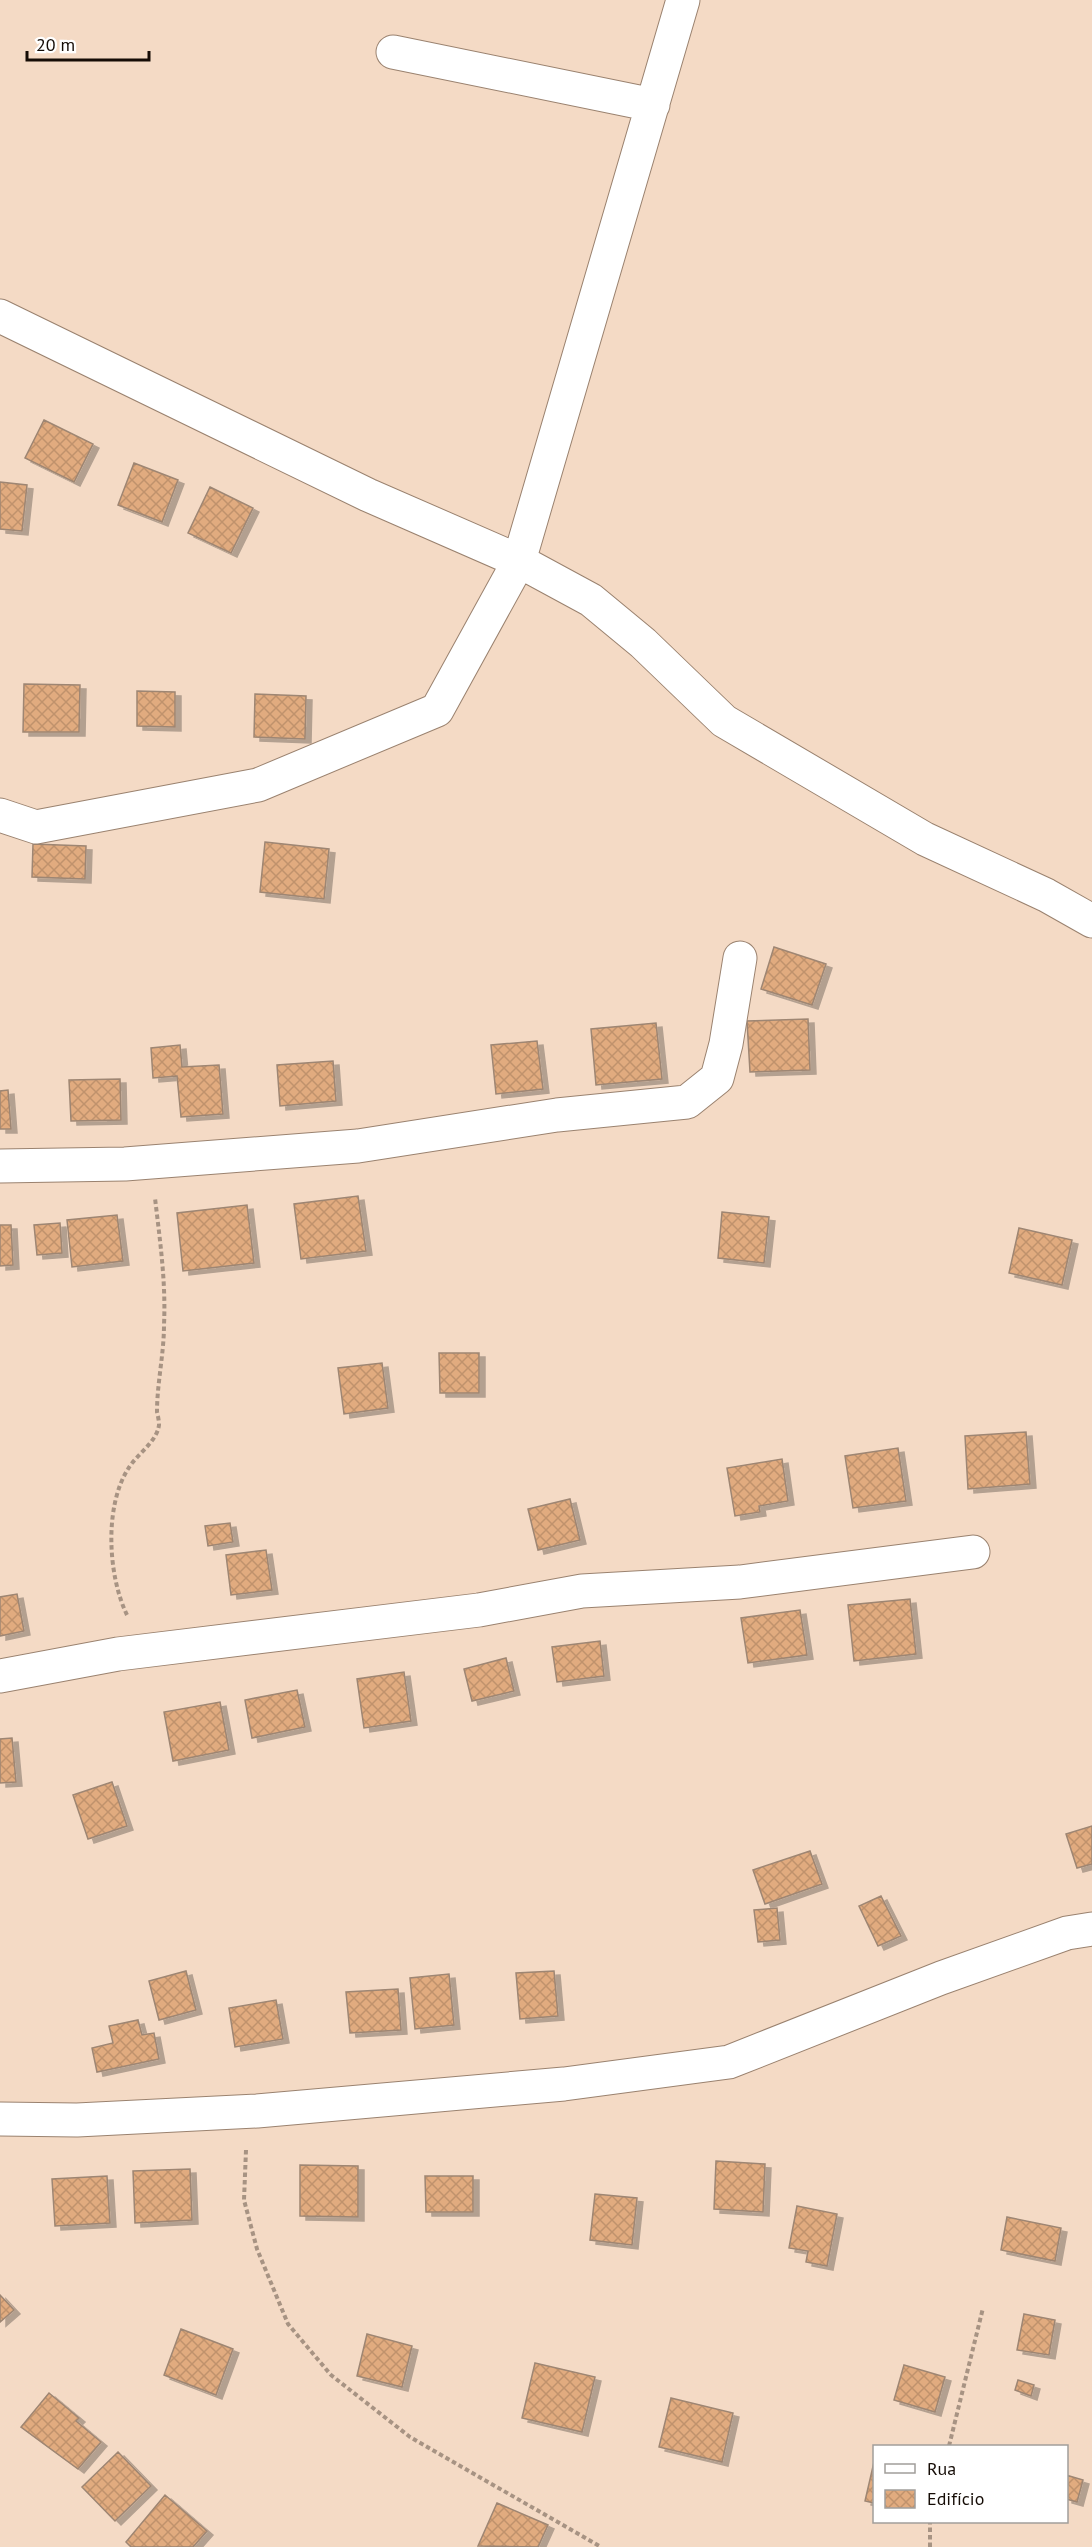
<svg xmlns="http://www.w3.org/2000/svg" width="1092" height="2547" viewBox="0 0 1092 2547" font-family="'PT Sans',sans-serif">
<defs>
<pattern id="building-cross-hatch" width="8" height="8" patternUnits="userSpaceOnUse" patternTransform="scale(1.5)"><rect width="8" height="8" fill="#e1ab7f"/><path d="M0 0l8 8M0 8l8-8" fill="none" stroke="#c0926c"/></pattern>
<filter id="shadow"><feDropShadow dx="6" dy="4" stdDeviation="0" flood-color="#0004"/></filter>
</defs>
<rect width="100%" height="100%" fill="#f4dac5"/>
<path fill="url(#building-cross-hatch)" stroke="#9e8673" stroke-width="1.5" filter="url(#shadow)" d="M44 420 93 444 74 482 25 458Z
M134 463 178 480 162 522 118 505Z
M0 482 27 485 22 531 0 529Z
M210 487 253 508 231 553 188 533Z
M24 684 80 685 79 732H23Z
M137 691 175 692V727L137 726Z
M255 694 306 696 305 739 254 737Z
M265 842 329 849 324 899 260 892Z
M33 844 86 846 85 879 32 877Z
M774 947 826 964 812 1005 761 989Z
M808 1019 810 1070 750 1072 747 1021Z
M656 1023 662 1079 596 1085 591 1029Z
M537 1041 543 1089 496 1094 491 1045Z
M180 1045 182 1067 219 1065 223 1114 181 1117 177 1076 153 1078 151 1048Z
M333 1061 336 1101 280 1106 277 1065Z
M120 1079 121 1120 71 1121 69 1080Z
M8 1090 11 1129H0V1091Z
M358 1196 366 1251 301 1259 294 1204Z
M247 1205 254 1263 183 1271 177 1213Z
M722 1212 769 1217 764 1263 718 1258Z
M117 1215 123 1261 72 1267 67 1220Z
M60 1223 62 1253 37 1255 34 1225Z
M0 1225H11L13 1265 0 1266Z
M1019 1228 1072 1240 1062 1285 1009 1273Z
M439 1353H479V1393H440Z
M382 1363 388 1408 344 1414 338 1368Z
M1026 1432 1030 1484 968 1489 965 1436Z
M898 1448 906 1501 853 1508 845 1456Z
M782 1459 788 1501 759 1506 760 1512 735 1516 727 1468Z
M570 1499 580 1540 538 1550 528 1509Z
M230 1523 233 1542 208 1546 205 1526Z
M266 1550 272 1590 231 1595 226 1555Z
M17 1594 24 1631 0 1636V1597Z
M910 1599 916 1654 854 1661 848 1605Z
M800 1610 807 1655 748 1663 741 1618Z
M600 1641 604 1676 557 1682 552 1647Z
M506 1658 514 1691 472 1701 464 1669Z
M404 1672 411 1721 364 1728 357 1679Z
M297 1690 305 1727 252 1738 245 1700Z
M220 1702 229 1750 173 1761 164 1712Z
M12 1738 16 1782 0 1783V1739Z
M112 1782 127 1826 88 1839 73 1795Z
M1092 1826V1864L1077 1868 1066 1834Z
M810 1851 822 1884 765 1904 753 1870Z
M881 1896 901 1936 878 1946 859 1906Z
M777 1908 780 1940 758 1942 754 1910Z
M186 1971 196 2010 159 2020 149 1981Z
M554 1971 558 2016 520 2019 516 1973Z
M449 1974 454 2025 415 2029 410 1978Z
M398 1989 401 2030 350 2033 346 1992Z
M276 2000 283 2039 235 2047 229 2008Z
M138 2020 142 2035 154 2033 159 2059 97 2072 92 2048 113 2043 109 2026Z
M716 2161 765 2164 763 2212 714 2209Z
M300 2165 358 2166V2217L300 2216Z
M190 2169 192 2220 135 2223 133 2171Z
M107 2176 110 2223 55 2226 52 2179Z
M425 2176H473V2212H426Z
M595 2194 637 2198 632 2245 590 2240Z
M797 2206 837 2214 827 2266 806 2262 808 2251 789 2248Z
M1007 2217 1061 2228 1055 2261 1001 2250Z
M0 2295 14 2310 0 2322Z
M1024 2314 1055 2320 1049 2355 1017 2350Z
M181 2329 233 2349 216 2395 164 2375Z
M367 2334 412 2346 402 2387 357 2376Z
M535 2363 595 2377 582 2432 522 2418Z
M904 2365 945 2377 935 2412 894 2400Z
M1018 2380 1034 2385 1031 2396 1015 2390Z
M49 2393 79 2418 76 2421 101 2442 78 2469 21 2427Z
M671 2398 733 2413 722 2462 659 2447Z
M118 2452 151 2486 115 2521 82 2487Z
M874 2462V2503L865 2501Z
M1066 2475 1083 2480 1077 2502 1066 2499Z
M165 2495 207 2531 193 2547H131L126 2542Z
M497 2503 548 2525 538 2547 478 2546Z"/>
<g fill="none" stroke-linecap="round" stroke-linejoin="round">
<g stroke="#9a826f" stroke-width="35">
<path id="street" d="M393 52 653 105
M0 316 368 495 519 561 591 600 643 643 724 721 925 839 1046 895 1092 921
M0 815 36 827 258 785 437 710 519 561 683 0
M0 1166 125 1164 358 1146 557 1115 687 1102 717 1078 726 1044 740 958
M0 1676 118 1654 479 1610 582 1591 740 1582 973 1552
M0 2119 77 2120 257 2111 564 2084 729 2062 941 1978 1067 1933 1092 1929"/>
</g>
<path stroke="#a79383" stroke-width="4" stroke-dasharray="4.5 3" stroke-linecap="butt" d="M127 1615C108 1576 104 1507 128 1469 136 1455 157 1442 159 1425 159 1421 158 1416 157 1412 157 1383 164 1354 164 1325 166 1282 160 1241 155 1198
M246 2150 244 2200 257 2249 288 2324 331 2375 410 2437 601 2547
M949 2446 983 2308
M930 2547V2522"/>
<use href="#street" stroke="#fff" stroke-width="33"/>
</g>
<rect x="873" y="2445" width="195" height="78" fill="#ffffff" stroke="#a19e9b" stroke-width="1.5"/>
<rect x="885" y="2464" width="30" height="9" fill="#ffffff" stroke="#a19e9b" stroke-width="1.5"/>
<text x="927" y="2475" font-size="18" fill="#150c06">Rua</text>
<rect x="885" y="2490" width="30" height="18" fill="url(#building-cross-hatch)" stroke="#a19e9b" stroke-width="1.5"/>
<text x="927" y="2505" font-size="18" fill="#150c06">Edifício</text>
<path d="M27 51v9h122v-9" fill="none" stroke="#150c06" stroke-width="3"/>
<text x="36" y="51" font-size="18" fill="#150c06" stroke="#ffffff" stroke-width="4.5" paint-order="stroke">20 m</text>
</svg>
